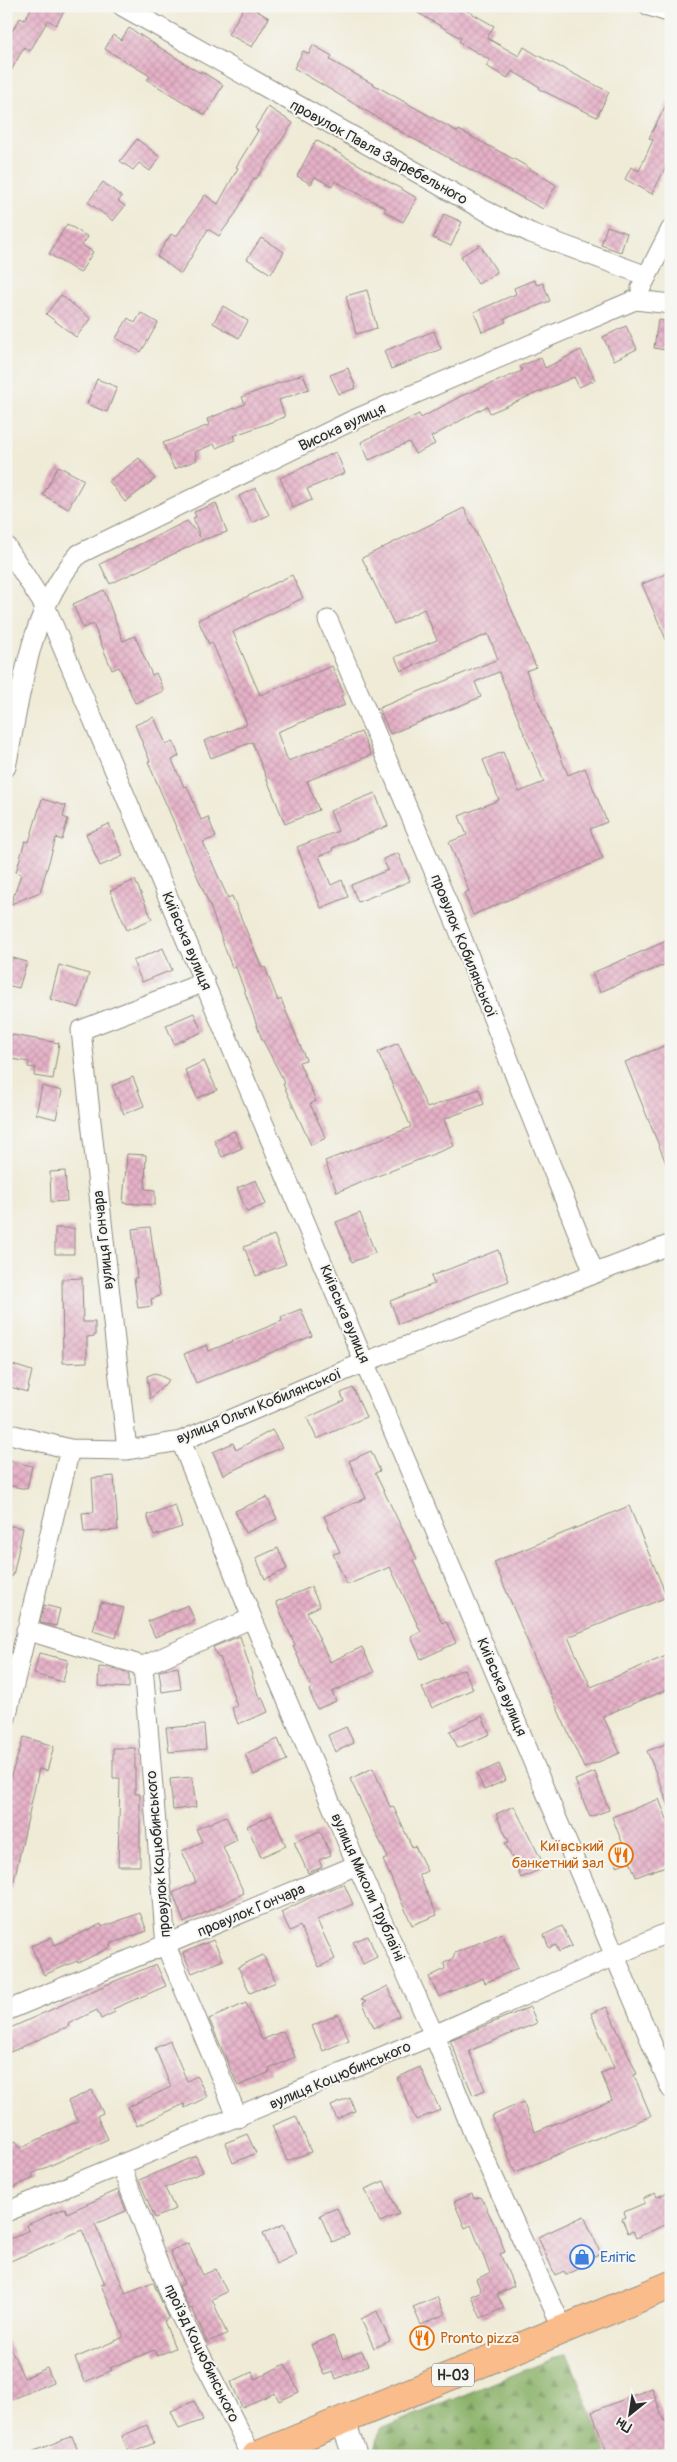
<svg xmlns="http://www.w3.org/2000/svg" width="677" height="2462" viewBox="0 0 677 2462" font-family="Pangolin,sans-serif">
<defs>
<pattern id="forest-firs" width="22" height="20" patternUnits="userSpaceOnUse" patternTransform="scale(1.25)"><rect width="22" height="20" fill="#88b066"/><path d="M5 1l3.5 6h-7zM16 11l3.5 6h-7z" fill="#6f8f54"/></pattern>
<pattern id="building-cross-hatch" width="8" height="8" patternUnits="userSpaceOnUse" patternTransform="scale(1.25)"><rect width="8" height="8" fill="#e5b1c7"/><path d="M0 0l8 8M0 8l8-8" fill="none" stroke="#c598ab"/></pattern>
</defs>
<rect width="100%" height="100%" fill="#f6f6f2"/>
<filter id="ink" filterUnits="userSpaceOnUse"><feTurbulence type="fractalNoise" baseFrequency=".02" numOctaves="2"/><feDisplacementMap in="SourceGraphic" scale="10" xChannelSelector="R" yChannelSelector="G"/><feConvolveMatrix kernelMatrix="1 2 1 2 8 2 1 2 1" color-interpolation-filters="sRGB"/></filter>
<filter id="wash" filterUnits="userSpaceOnUse"><feTurbulence type="fractalNoise" baseFrequency=".0096" numOctaves="4" result="noise"/><feDisplacementMap in="SourceGraphic" scale="20" xChannelSelector="R" yChannelSelector="G"/><feGaussianBlur stdDeviation="1.12" result="paint"/><feColorMatrix in="noise" values="0 0 0 0 0 0 0 0 0 0 0 0 0 0 0 0 0 1.4 0 .05"/><feComposite in="paint" operator="in"/></filter>
<g filter="url(#wash)">
<rect width="100%" height="100%" fill="#efebd7"/>
<path fill="url(#forest-firs)" stroke="#5a6e48" d="M567 2353 607 2452 598 2456H373L380 2429Z"/>
<g id="blocks">
<path fill="url(#building-cross-hatch)" d="M26 6H67L56 25 48 20 30 51 24 47 6 80V41L20 18 24 20 31 9Z
M245 6H249L269 18 252 47 228 34Z
M406 6H459L494 26 487 38 519 56 524 47 537 55 609 92 597 117 539 89 540 87 512 71 508 78 486 66 490 60 459 42 461 38Z
M129 28 200 73 201 71 223 85 205 115 147 80 150 76 105 49 113 35 121 40Z
M313 45 332 56 330 60 458 132 459 130 521 163 556 185 543 209 412 138 294 68 303 51 309 54Z
M671 95V157L652 194 625 179 631 167 639 171 653 140 649 138Z
M268 107 293 123 256 179 254 178 236 213 219 236 208 229 181 274 157 256 171 234 176 237 205 195 218 204 238 168 236 167 258 131 255 128Z
M137 139 160 157 150 171 139 163 133 170 120 161Z
M316 140 417 198 403 222 384 211 386 208 335 181 332 186 315 177 311 184 297 176Z
M103 182 122 197 118 201 125 206 113 221 88 202Z
M444 214 462 222 451 246 433 238Z
M67 224 88 237 82 245 93 252 80 273 49 254Z
M607 226 627 233 621 252 601 245Z
M261 238 284 252 271 274 247 259Z
M480 245 497 272 478 284 461 256Z
M534 280 537 285 543 283 550 301 504 319 506 322 482 332 474 312 516 294 514 288Z
M367 290 377 328 356 334 346 296Z
M61 295 91 319 76 337 46 314Z
M223 306 248 321 239 338 213 323Z
M141 313 158 323 141 352 116 338 128 318 135 323Z
M658 320 671 322V351L654 348Z
M626 326 637 349 614 360 603 337Z
M434 331 441 349 391 369 384 351Z
M581 350 595 380 579 387 574 377 490 413 487 406 431 437 435 444 415 454 409 442 369 460 361 442 419 414 421 418 461 396 522 371 520 366 541 358 545 368Z
M348 368 356 388 339 394 330 375Z
M303 374 309 389 279 400 285 417 233 436 235 440 216 448 214 444 195 452 197 460 174 469 163 443 209 425 207 419 245 404 242 397Z
M97 379 117 387 107 412 87 404Z
M336 452 345 473 307 489 312 500 293 508 280 478Z
M139 458 155 479 125 502 109 481Z
M58 466 84 480 68 509 43 495Z
M256 488 269 515 252 523 239 496Z
M216 503 227 532 205 539 110 584 100 564 187 521 200 537 193 518 196 517 194 512Z
M464 508 500 582 536 667 526 671 568 775 585 768 607 822 590 829 603 859 473 915 464 893 469 891 449 842 467 835 459 816 499 800 483 760 503 752 519 792 544 782 499 672 475 682 481 697 390 734 379 708 498 659 488 634 401 671 395 657 437 640 424 609 394 624 362 558Z
M671 572V651L642 584Z
M292 575 303 598 233 632 260 695 332 666 344 695 341 696 345 705 277 732 288 761 361 732 371 755 307 781 319 810 285 824 252 742 211 758 204 741 247 724 212 642 209 644 198 620Z
M104 590 123 641 135 636 152 675 156 673 164 691 135 703 119 667 112 670 93 624 83 628 73 604Z
M154 717 166 744 173 741 179 756 172 760 184 787 187 786 201 820 208 817 216 837 203 842 228 898 232 896 262 968 265 967 278 1001 281 999 306 1060 299 1062 316 1101 310 1104 326 1138 311 1145 283 1084 285 1083 261 1037 236 967 232 968 210 906 148 762 150 761 135 725Z
M375 793 388 826 332 848 333 851 319 856 331 885 342 880 348 897 321 908 297 847 338 831 330 811Z
M42 799 66 806 63 817 68 819 62 840 56 838 40 892 11 904 21 874 16 872 25 841 29 842Z
M109 824 123 856 100 866 86 834Z
M398 853 410 881 358 902 351 885 388 870 383 859Z
M135 880 152 919 127 930 110 891Z
M671 939V962L600 992 592 973Z
M163 948 172 970 142 982 133 961Z
M6 956 27 962 19 988 6 985Z
M59 965 89 974 79 1008 50 999Z
M194 1013 202 1032 174 1044 166 1025Z
M6 1034 59 1043 53 1079 34 1076 36 1068 28 1067 29 1062 6 1058Z
M398 1043 427 1108 479 1089 484 1104 444 1119 454 1146 337 1192 325 1161 411 1127 378 1052Z
M671 1043V1173H670L625 1062Z
M204 1061 217 1090 197 1098 185 1070Z
M133 1077 144 1106 124 1114 112 1086Z
M42 1086 62 1091 56 1119 36 1114Z
M234 1131 242 1148 222 1157 214 1140Z
M127 1154 146 1155 145 1189 155 1190V1205L123 1203Z
M65 1171 67 1201 51 1202 50 1172Z
M256 1180 266 1204 247 1212 237 1188Z
M360 1213 375 1253 352 1262 336 1222Z
M150 1227 160 1296 151 1299 152 1306 138 1308 134 1278H137L132 1229Z
M55 1228H74V1254H55Z
M274 1235 286 1264 256 1276 244 1247Z
M498 1250 509 1281 399 1324 390 1301 434 1284 431 1276Z
M82 1278 83 1322H95V1336L87 1337V1362L63 1363 62 1279Z
M301 1309 312 1336 196 1383 184 1354 207 1345 209 1351 282 1321 281 1317Z
M13 1365 32 1371 27 1392 7 1386Z
M155 1373 169 1380 150 1399 147 1376Z
M353 1388 366 1417 317 1439 307 1418 344 1401 341 1393Z
M272 1430 282 1447 223 1475 213 1452 233 1443 236 1450Z
M371 1451 380 1471 375 1473 417 1559 413 1560 442 1623 446 1621 456 1643 421 1659 411 1637 421 1632 390 1567 347 1585 333 1554 340 1552 324 1516 366 1498 349 1461Z
M6 1460 32 1466 27 1489 6 1485Z
M114 1476 118 1530 84 1532 82 1513 94 1512 92 1478Z
M267 1497 277 1519 245 1533 235 1511Z
M175 1505 182 1527 154 1536 147 1515Z
M629 1506 667 1597 568 1637 591 1687 671 1654V1688L603 1716 620 1753 584 1768 532 1652 494 1562Z
M6 1525 23 1528 13 1576H6Z
M278 1548 287 1569 265 1579 256 1558Z
M311 1587 320 1606 307 1612 330 1662 362 1647 374 1672 332 1692 336 1701 317 1709 309 1690 312 1688 293 1646 295 1645 276 1602Z
M101 1602 124 1608 116 1638 93 1631Z
M44 1605 60 1609 56 1626 40 1623Z
M188 1605 195 1621 155 1637 148 1621Z
M240 1636 259 1698 262 1697 268 1712 238 1724 232 1708 237 1706 220 1657 218 1658 213 1647Z
M39 1653 68 1660 63 1682 34 1674Z
M99 1667 110 1668 129 1674V1688L98 1686Z
M178 1667 181 1689 162 1692 159 1671Z
M464 1669 473 1689 432 1708 422 1688Z
M482 1716 490 1734 458 1748 450 1731Z
M204 1725 206 1749 169 1752 166 1728Z
M346 1727 354 1743 335 1752 328 1735Z
M24 1737 54 1746 47 1771 39 1769 12 1889 6 1888V1790Z
M278 1739 287 1760 254 1775 245 1754Z
M671 1742V1808H670L647 1751Z
M113 1748H135V1794H140V1866H118L120 1778H113Z
M499 1764 506 1780 484 1790 477 1774Z
M373 1768 390 1807 393 1806 412 1847 415 1846 427 1871 419 1875 437 1915 412 1925 383 1860 388 1858 350 1779Z
M595 1772 609 1810 590 1817 575 1780Z
M192 1777 196 1807 173 1810 170 1779Z
M659 1799 671 1829V1864L636 1877 630 1861 617 1866 611 1853 624 1847 612 1817Z
M514 1806 545 1867 521 1878 505 1843 509 1842 496 1814Z
M272 1815 286 1846 261 1857 247 1826Z
M226 1816 237 1840 223 1847 244 1893 184 1923 173 1893 196 1882 182 1851 202 1842 196 1829Z
M320 1831 331 1855 319 1860 322 1867 308 1873 294 1842Z
M344 1884 353 1904 317 1920 335 1959 319 1967 300 1926 290 1931 281 1912 317 1894Z
M140 1913 147 1931 110 1944 111 1947 78 1963 77 1961 44 1975 31 1946 52 1937 55 1945 101 1924 102 1927Z
M562 1926 572 1946 559 1952 556 1945 549 1948 544 1935Z
M502 1933 518 1968 485 1983 483 1978 439 1997 429 1977 445 1969 444 1963 453 1959 455 1953Z
M368 1936 377 1957 363 1964 353 1942Z
M213 1940 223 1960 192 1973 183 1953Z
M263 1955 276 1982 250 1993 238 1967Z
M156 1964 166 1986 113 2009 115 2012 101 2019 97 2010 68 2024 69 2026 6 2054V2030L108 1984Z
M388 1986 399 2016 374 2028 363 2003 367 2001 361 1999Z
M246 2003 262 2040 283 2031 295 2057 269 2069 270 2072 238 2086 209 2019Z
M530 2007 537 2023 469 2051 485 2090 473 2095 450 2040Z
M607 2007 637 2074 634 2075 651 2116 515 2172 492 2116 523 2102 535 2132 612 2100 601 2073 614 2068 591 2013Z
M338 2014 349 2040 323 2051 312 2026Z
M170 2041 187 2081 197 2076 207 2097 185 2108 184 2104 137 2126 128 2107 171 2087 155 2048Z
M420 2067 440 2110 416 2120 397 2078Z
M92 2090 103 2113 97 2116 108 2139 32 2174 34 2178 10 2189 6 2181V2145L16 2141 20 2148 78 2121 68 2101Z
M350 2098 355 2111 337 2119 331 2106Z
M296 2116 311 2152 287 2161 272 2126Z
M247 2134 256 2153 233 2163 225 2143Z
M196 2156 203 2172 165 2188 175 2209 155 2218 139 2180Z
M384 2181 399 2214 380 2222 365 2189Z
M118 2190 126 2211 95 2224 126 2293 153 2282 169 2318 164 2321 175 2348 157 2356 154 2350 110 2368 112 2370 85 2382 75 2358 124 2337 101 2285 105 2284 82 2230 6 2263V2241L29 2230 27 2225 65 2208 67 2213Z
M671 2191V2222L636 2238 633 2231 628 2233 622 2219 626 2217 624 2212 645 2203 643 2199 655 2193 657 2197Z
M472 2194 474 2199 481 2197 496 2228 505 2252 500 2254 514 2286 497 2294 504 2308 481 2318 471 2296 481 2291 476 2279 490 2273 471 2225 465 2228 454 2202Z
M337 2208 349 2235 332 2242 320 2215Z
M584 2216 601 2254 590 2259 591 2263 566 2275 564 2271 555 2275 538 2237Z
M284 2224 297 2254 276 2264 263 2233Z
M188 2243 203 2275 216 2269 227 2292 212 2299 227 2334 207 2342 192 2308 190 2309 183 2296 179 2286 184 2284 170 2251Z
M437 2297 445 2314 421 2325 413 2307Z
M377 2311 390 2341 374 2348 361 2319Z
M333 2336 343 2359 362 2351 368 2365 336 2379 333 2372 324 2375 311 2345Z
M6 2338 24 2378 47 2368 53 2382 6 2402Z
M285 2364 299 2392 279 2401 275 2393 242 2407 231 2382 252 2372 255 2379Z
M652 2388 664 2421 671 2418V2456H608L592 2412Z
M194 2401 203 2420 179 2429 171 2411Z
M147 2425 154 2443 129 2454 122 2436Z
M72 2436 80 2456H24V2455Z"/>
</g>
</g>
<g filter="url(#ink)">
<use href="#blocks" fill-opacity="0" stroke="#8d8b81" stroke-width="1"/>
<g fill="none" stroke-linecap="round" stroke-linejoin="round">
<g stroke="#8d8b81" stroke-width="21">
<path id="minor" d="M122 6 480 208 531 233 647 276
M649 6 671 13
M641 288 671 229
M6 546 46 608 671 2089
M328 620 458 928 521 1091 594 1273
M6 767C21 695 28 611 79 554L351 421 635 300 671 304
M6 1433 70 1449 127 1450 181 1441 365 1362 671 1244
M181 1441 252 1618 357 1865 434 2035 474 2135 563 2329
M127 1450 81 1030 205 982
M26 1630 143 1666 252 1618
M143 1666 166 1946 238 2118
M6 1718 70 1449
M6 2011 357 1865
M121 2166 173 2301 252 2456
M6 2212 434 2035 671 1931"/>
</g>
<g stroke="#8d8b81" stroke-width="26">
<path id="tertiary" d="M343 2421 355 2456"/>
</g>
<g stroke="#8d8b81" stroke-width="30">
<path id="primary" d="M256 2456 671 2285"/>
</g>
<use href="#minor" stroke="#fff" stroke-width="19"/>
<use href="#tertiary" stroke="#fff" stroke-width="24"/>
<use href="#primary" stroke="#f9bc8a" stroke-width="28"/>
</g>
</g>
<defs>
<g id="restaurant-ring" transform="scale(1.25)"><circle r="9.5" fill="#f6f6f2" stroke="#e8710a" stroke-width="1.5"/><path d="M-5-6h1v4h1v-4h1v4h1v-4h1v5L-1.5 .5V6h-2V.5L-5-1ZM5-6V6H3V1.5H1.5Q1.5-4 5-6Z" fill="#e8710a"/></g>
<g id="shop-ring" transform="scale(1.25)"><circle r="9.5" fill="#f6f6f2" stroke="#3f7fe0" stroke-width="1.5"/><path d="M-5-2.5h2.3a2.7 3.5 0 0 1 5.4 0H5L5.5 6h-11ZM-1.5-2.5h3a1.5 2.3 0 0 0-3 0Z" fill="#3f7fe0"/></g>
</defs>
<g fill-rule="evenodd">
<use href="#restaurant-ring" x="621" y="1855"/>
<use href="#shop-ring" x="582" y="2257"/>
<use href="#restaurant-ring" x="422" y="2338"/>
</g>
<g text-anchor="middle" stroke-width="4" stroke-linejoin="round" paint-order="stroke">
<rect fill="#f6f6f2" stroke="#686867" stroke-width="1" x="432" y="2363.5" width="42" height="23" rx="4"/>
<g font-size="14" font-weight="bold" fill="#2b2b2b">
<text x="453" y="2380">Н-03</text>
</g>
<g font-size="15" fill="#2b2b2b" stroke="#f6f6f2">
<text transform="translate(379 152) rotate(29)" y="5">провулок Павла Загребельного</text>
<text transform="translate(342 427) rotate(-25)" y="5">Висока вулиця</text>
<text transform="translate(187 941) rotate(67)" y="5">Київська вулиця</text>
<text transform="translate(464 946) rotate(68)" y="5">провулок Кобилянської</text>
<text transform="translate(103 1240) rotate(-96)" y="5">вулиця Гончара</text>
<text transform="translate(345 1314) rotate(67)" y="5">Київська вулиця</text>
<text transform="translate(259 1406) rotate(-22)" y="5">вулиця Ольги Кобилянської</text>
<text transform="translate(502 1687) rotate(67)" y="5">Київська вулиця</text>
<text transform="translate(158 1854) rotate(-95)" y="5">провулок Коцюбинського</text>
<text transform="translate(368 1887) rotate(66)" y="5">вулиця Миколи Трублаїні</text>
<text transform="translate(251 1910) rotate(-23)" y="5">провулок Гончара</text>
<text transform="translate(340 2075) rotate(-23)" y="5">вулиця Коцюбинського</text>
<text transform="translate(202 2353) rotate(64)" y="5">проїзд Коцюбинського</text>
</g>
<g font-size="15" fill="#c56008" stroke="#f6f6f2" text-anchor="end">
<text x="604" y="1851">Київський<tspan x="604" dy="17">банкетний зал</tspan></text>
<text x="440" y="2343" text-anchor="start">Pronto pizza</text>
</g>
<g font-size="15" fill="#366cbe" stroke="#f6f6f2" text-anchor="start">
<text x="600" y="2262">Елітіс</text>
</g>
</g>
<rect width="677" height="2462" fill="none" stroke="#f6f6f2" stroke-width="25"/>
<g transform="translate(630 2414) rotate(210)" stroke="#f6f6f2" stroke-width="4" paint-order="stroke">
<path d="M0-4L9 19L0 12L-9 19Z" fill="#2b2b2b"/>
<text y="-8" font-size="14" font-weight="bold" text-anchor="middle" fill="#2b2b2b">Пн</text>
</g>
</svg>
